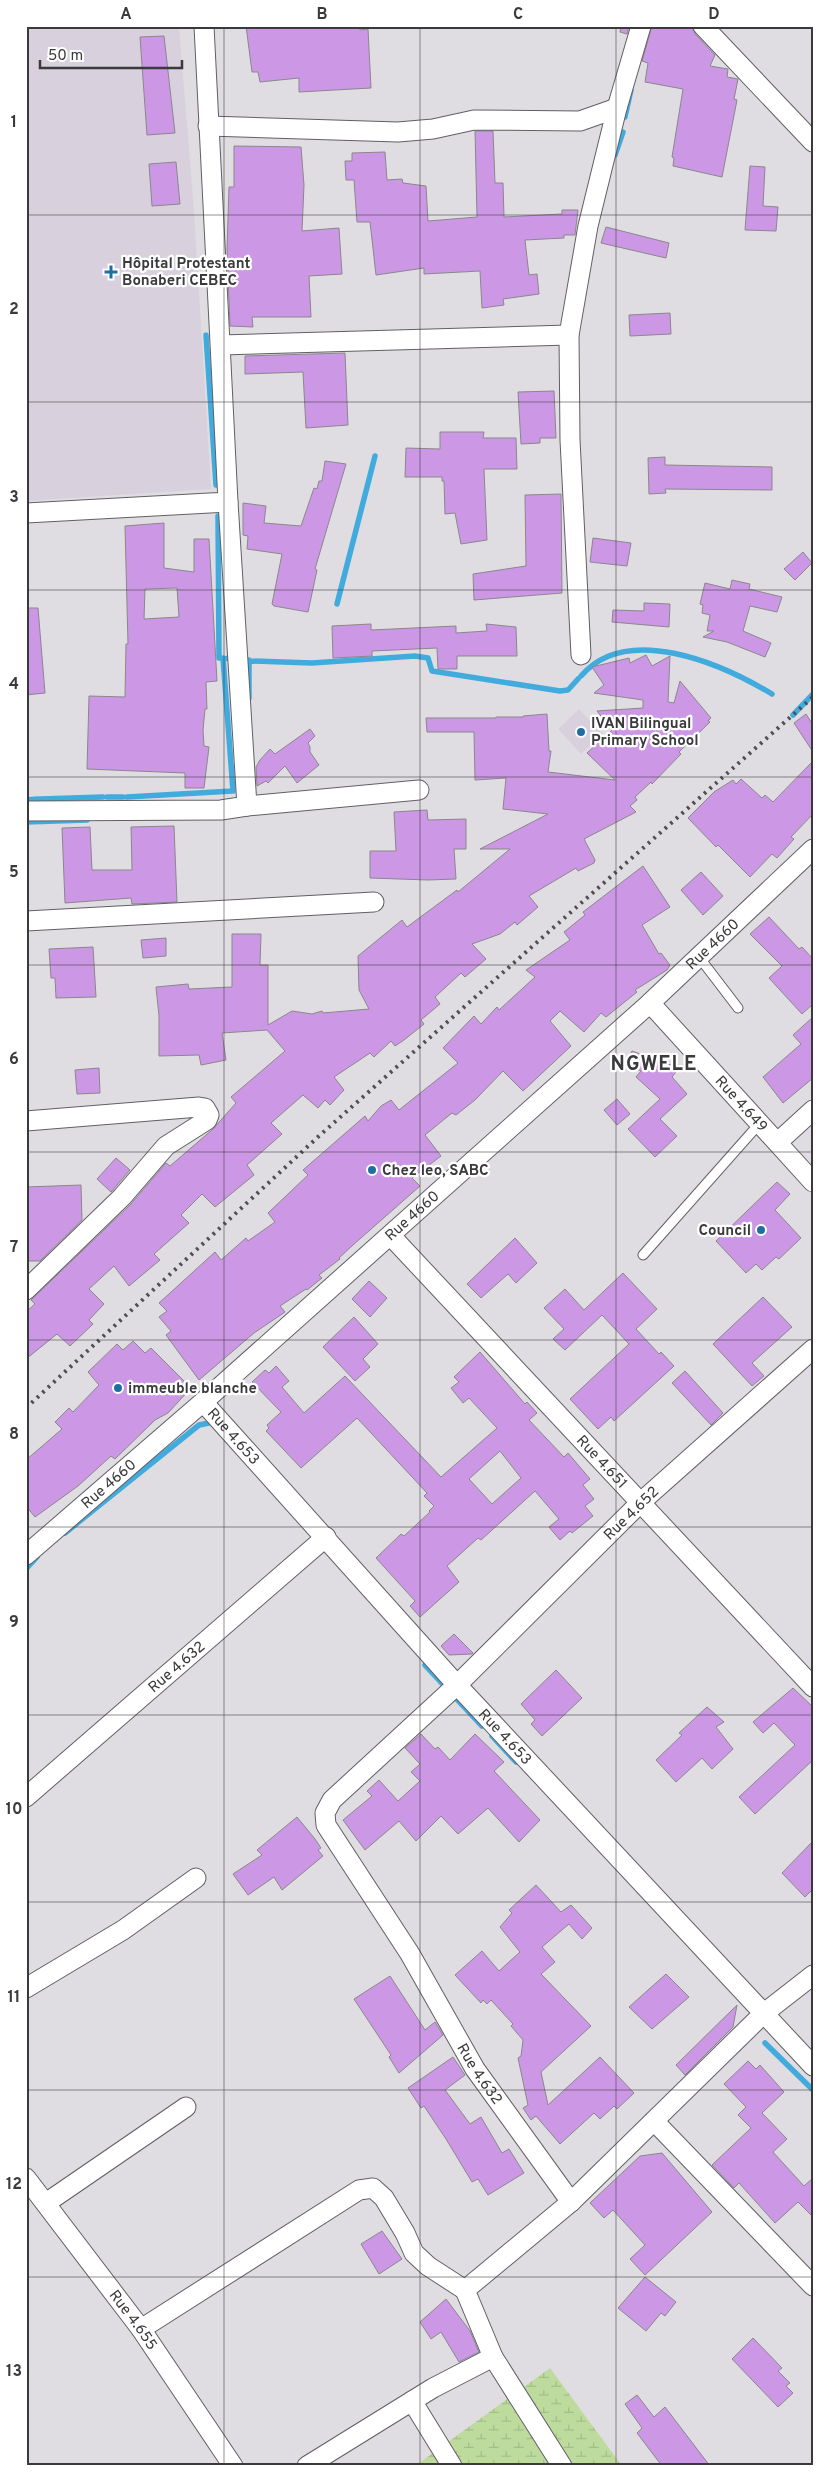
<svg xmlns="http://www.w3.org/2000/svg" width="839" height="2492" viewBox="0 0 839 2492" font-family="Overpass,sans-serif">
<defs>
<pattern id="wetland-marsh" width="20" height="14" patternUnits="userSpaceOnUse" patternTransform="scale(1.25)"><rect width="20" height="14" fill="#bddb9d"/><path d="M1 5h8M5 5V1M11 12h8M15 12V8" fill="none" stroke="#a3bd88"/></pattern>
</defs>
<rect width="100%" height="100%" fill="#e0dde2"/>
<path fill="#d8d1dd" d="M26 26H179L194 211 211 489 26 501Z
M579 709 603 734 581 754 558 729Z"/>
<path fill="url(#wetland-marsh)" d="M550 2368 622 2466H415Z"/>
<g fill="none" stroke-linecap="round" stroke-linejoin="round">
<path stroke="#42abde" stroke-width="5.5" d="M625 117 631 90
M615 155 623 132
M206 335 216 485
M218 516 219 658 235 659
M337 604 375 456
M249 660V698
M251 661 312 663 415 656 428 658 432 671 560 691 568 690 578 679
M581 676C627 622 722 664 772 694
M793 715 813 694
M107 797H123
M127 797 233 791 223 658
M40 799 103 797
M26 800 38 799
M26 822 87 820
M65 1533 199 1425 209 1423
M26 1569 37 1557
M425 1665 482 1726
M492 1736 516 1762
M765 2043 813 2090"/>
</g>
<path fill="#cc98e5" stroke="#8a878c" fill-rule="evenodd" d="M246 26H360V30L368 29 371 88 299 92V78L260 82 258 72H252Z
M621 26H629L627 34 620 32Z
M652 26H692L695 34 715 55 710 66 728 69 727 77 738 79 734 99 737 100 722 177 673 166 674 158 672 157 683 89 645 82 648 63 642 61Z
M164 36 175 133 147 135 140 37Z
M475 131H493L495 183H503L504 217 562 214V210H578L575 235H564V238L525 240 529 275 537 274 539 294 503 299 504 305 482 308 480 271 424 274V268L376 275 370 222H357L354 180H346L345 161H352V153L385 152 387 180 402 179 403 183 426 186 428 221 477 217Z
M234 146 301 147 304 185 302 231 339 228 342 274 309 276 311 317H252L253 327 230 326 227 250 229 187H234Z
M176 162 180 204 152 206 149 164Z
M750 166 765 167 763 206 778 207 776 231 745 230Z
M606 227 669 243 666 258 601 243Z
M670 313 671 334 630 336 629 315Z
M345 353 348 425 306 428 303 372 245 374V356Z
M554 391 556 438H540V443L521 444 518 392Z
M440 432H484L483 438H516L517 469H484L487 540 461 544 455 513 445 514 444 481H442V477H405L406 448 440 449Z
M665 457V465L772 467V490L665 489 666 493 649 494 648 458Z
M325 461 346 464 315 569 317 570 308 612 274 606 272 604 282 554 247 549 248 536 243 535V503L266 506 264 523 301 526 314 488 317 489 319 481H322Z
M561 494 562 593 474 600 473 574 526 566 525 495Z
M164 523V568L194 572V539H209L217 681 206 682 207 709H205L203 730 204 746 209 747 204 788H185V773L87 769 89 696 125 697 126 644H128L125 526ZM177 588 179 617 144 619 145 589Z
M593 538 631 543 627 566 590 562Z
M803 552 812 563 795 580 784 569Z
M732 580 750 584 749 589 782 597 777 612 750 606 743 631 771 643 765 657 727 642 703 637 714 631H707L710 615 702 613 703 605 700 604 705 583 730 589Z
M644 603 670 604 669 627 612 622 613 610 644 611Z
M26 608H38L45 693 26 695Z
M371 624V630L456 626V633L487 631 486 624 516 627 517 656H457V669H438L437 648 372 651V656L333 658 332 626Z
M646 655 652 666 670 656 668 702 674 703 680 681 711 718 708 721 710 722 679 752 681 754 652 784 651 782 635 797 637 800 630 806 636 812 584 839 595 860 594 863 578 871 576 868 529 896 538 907 517 925 515 922 500 934 472 944 486 959 465 977 461 973 435 997 440 1004 421 1020 424 1024 404 1040 395 1046 391 1041 374 1057 370 1053 334 1077 344 1090 330 1105 325 1100 318 1108 303 1095 271 1123 282 1134 247 1165 254 1175 215 1207 202 1194 181 1215 189 1223 154 1254 160 1260 129 1286 114 1266 89 1289 104 1304 89 1320 93 1324 70 1346 57 1334 26 1359V1312L35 1304 31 1300 130 1205 166 1163 170 1166 213 1129 236 1103 231 1097 285 1051 267 1030 222 1033 226 1060 201 1065 199 1055 159 1056V1016L156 987 188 984 189 989 232 987V934H261L260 965H268V1025L292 1011 312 1014 322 1011 323 1013 369 1009 359 990 358 956 402 920 407 927 457 890 458 892 510 849H480L548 814 503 809 506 778 475 780 474 732H427L426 718H496V717H523V716L547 714 549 751H551L548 772 615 780 587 753 612 730 597 711 643 708V700L594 693 604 685 592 667 629 658 630 663Z
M806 714 813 725V752L794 723Z
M310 729 315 736 308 743 310 747V752L319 765 297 783 285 766 268 783 266 781 257 786 256 767 260 760 270 749 275 754Z
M813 761 812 815 791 837 794 839 777 858 772 854 750 877 718 845 716 847 688 818 714 792 733 780 736 784 741 779 762 798 765 795 773 802Z
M427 810 428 820 466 819V849H454L456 879 428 880 370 878V851H396L394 812Z
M174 826 177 902 132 904 131 898 65 903 62 828 90 827 92 870H132L131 827Z
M643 866 670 907 642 925 659 954 661 953 670 965 667 970 635 990 637 992 606 1017 601 1013 584 1032 560 1011 550 1021 571 1046 523 1091 503 1071 475 1100 456 1115 452 1113 425 1135 441 1156 412 1178 420 1186 353 1245 339 1258 340 1259 319 1275 322 1278 307 1290 306 1289 280 1306 285 1312 254 1333 199 1380 166 1335 171 1331 159 1317 167 1311 159 1303 215 1252 221 1260 246 1238 248 1241 275 1222 268 1213 308 1175 303 1170 365 1116 368 1121 381 1106 391 1100 399 1110 458 1063 443 1048 474 1016 481 1024 497 1007 499 1010 535 977 526 970 570 940 564 932 585 915 583 912Z
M701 872 723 896 703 915 681 890Z
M769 917 799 949 802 947 813 959V1004L802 1014 769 978 782 966 750 934Z
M166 938V956L143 958 141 940Z
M93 947 96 997 56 998 55 978H51L49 949Z
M813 1017V1078L783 1103 763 1077 801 1044 793 1035Z
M632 1051 679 1068 672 1077 687 1094 660 1119 677 1136 655 1157 628 1129 660 1099 636 1077 641 1071 626 1064Z
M99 1068 100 1093 77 1094 75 1070Z
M617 1099 630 1114 617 1125 604 1110Z
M116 1158 130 1170 111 1192 97 1179Z
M777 1182 790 1194 775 1210 801 1238 779 1259 776 1257 762 1270 756 1264 746 1273 716 1241Z
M81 1185 82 1220 40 1261H26V1187Z
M515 1238 537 1263 516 1283 508 1274 481 1298 467 1284Z
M623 1273 657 1309 636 1329 659 1354 661 1352 674 1366 614 1421 611 1417 598 1429 570 1399 629 1344 602 1315 565 1350 553 1339 564 1329 544 1308 565 1289 584 1310Z
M369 1281 387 1298 370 1317 352 1299Z
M763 1297 792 1327 752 1363 764 1376 752 1386 713 1344Z
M354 1317 378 1344 363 1359 370 1367 355 1381 323 1347Z
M133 1341 145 1353 151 1348 191 1388 168 1413 155 1420 115 1459 111 1456 78 1486 35 1517 26 1506V1460L62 1429 55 1422 69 1408 73 1412 99 1385 88 1372 117 1344 123 1350Z
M480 1352 525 1404 527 1402 537 1413 529 1420 564 1457 568 1453 590 1479 583 1485 594 1499 585 1506 593 1516 572 1533 570 1531 560 1540 549 1527 559 1519 535 1491 481 1540 478 1538 447 1566 459 1582 420 1617 410 1606 415 1601 376 1558 401 1534 404 1536 430 1512 429 1511 434 1506 424 1496 427 1493 357 1418 301 1468 266 1431 269 1428 267 1425 281 1412 252 1382 265 1370 269 1373 276 1366 289 1381 282 1387 304 1413 345 1376 441 1477 497 1428 469 1398 463 1403 451 1388 459 1382 454 1377ZM500 1451 521 1478 492 1504 469 1479Z
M685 1371 723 1413 711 1425 672 1383Z
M454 1634 473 1653 472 1654 449 1655 441 1646Z
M556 1670 582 1698 542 1736 531 1724 535 1720 521 1704Z
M793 1688 813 1707V1760L755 1814 739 1797 795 1745 774 1723 763 1733 753 1722Z
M707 1707 724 1722 716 1727 733 1749 712 1769 702 1758 676 1782 656 1760 682 1735 679 1733Z
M421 1734 435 1749 438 1747 450 1760 475 1734 504 1762 494 1771 540 1820 519 1842 488 1808 458 1834 441 1816 416 1841 399 1821 365 1850 343 1820 372 1796 367 1791 379 1780 398 1801 420 1781 411 1772 420 1764 405 1748Z
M297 1817 315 1839 321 1848 318 1850 323 1856 282 1890 274 1877 248 1895 233 1874 262 1855 257 1850Z
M813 1841V1889L805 1897 782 1873Z
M536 1885 561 1912 571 1905 592 1928 582 1939 569 1924 542 1947 555 1962 541 1974 591 2026 541 2072 548 2105 600 2057 634 2093 617 2109 614 2106 600 2119 594 2113 560 2144 536 2116 531 2120 523 2108 528 2105 518 2058 521 2056 523 2040 511 2026 513 2024 491 2000 487 2004 483 2000 481 2003 455 1975 482 1951 499 1971 520 1952 500 1927 512 1913 509 1910Z
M666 1974 689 1997 652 2029 629 2007Z
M390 1976 425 2030 435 2022 443 2035 399 2073 389 2057 391 2055 354 1999Z
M737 2005 733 2027 685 2075 676 2065Z
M453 2057 465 2075 445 2090 470 2124 481 2117 502 2153 509 2149 524 2173 488 2195 478 2179 472 2182 446 2139 424 2106 421 2108 408 2088Z
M748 2061 756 2069 760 2065 784 2092 762 2113 787 2139 773 2152 804 2186 813 2178V2217L798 2202 775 2223 739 2183 734 2188 712 2165 751 2128 738 2115 746 2107 724 2084Z
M662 2153 712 2212 645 2275 630 2259 645 2245 613 2210 604 2218 590 2203 640 2156Z
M382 2231 402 2259 379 2274 361 2244Z
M645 2277 676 2302 665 2316 661 2313 646 2331 618 2308Z
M446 2299 470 2331 479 2352 459 2362 441 2332 431 2339 420 2322Z
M753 2338 782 2368 778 2371 790 2383 786 2386 793 2393 778 2407 732 2359Z
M637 2395 654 2417 665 2407 710 2466H662L637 2433 642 2428 625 2404Z"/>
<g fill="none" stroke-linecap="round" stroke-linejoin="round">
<g stroke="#625f64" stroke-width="11">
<path id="service" d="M699 957 738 1008
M643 1255 760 1123"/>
</g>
<g stroke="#625f64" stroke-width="21">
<g id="minor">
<path d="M703 26 813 142"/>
<path d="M208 126 398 132 433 129 474 120 580 121 617 108"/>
<path d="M221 345 569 335"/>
<path d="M26 513 228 502 204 26"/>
<path d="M581 655 570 440 569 335 588 226 617 108 641 26"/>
<path d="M247 806 419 790"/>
<path d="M26 811 221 810 247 806 228 502"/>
<path d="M26 921 374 902"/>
<path id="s1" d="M650 1003 813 1182"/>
<path d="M26 1121 199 1107 205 1108 209 1115 207 1120 166 1146 122 1197 26 1290"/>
<path d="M778 1142 813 1110"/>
<path id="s2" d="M391 1236 813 1687"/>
<path id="s3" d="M813 1349 641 1502 457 1685 332 1800 325 1813 326 1825 410 1954 475 2069 571 2202 763 2014 813 1975"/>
<path id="s4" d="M203 1402 457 1685 813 2066"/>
<path id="s5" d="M26 1555 203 1402 650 1003 813 849"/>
<path id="s6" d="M26 1797 326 1537"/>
<path d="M26 1988 123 1930 196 1878"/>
<path d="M654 2121 813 2286"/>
<path id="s7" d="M26 2178 141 2329 233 2466"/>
<path d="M46 2203 186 2107"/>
<path d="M465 2290 493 2357 562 2466"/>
<path d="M141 2329 359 2190 373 2188 384 2198 405 2233 414 2253 428 2266 465 2290 571 2202"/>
<path d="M412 2401 452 2466"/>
<path d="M307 2466 433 2388 493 2357"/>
</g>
</g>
<use href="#service" stroke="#fff" stroke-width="9"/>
<use href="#minor" stroke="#fff" stroke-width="19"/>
<path stroke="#4f4e51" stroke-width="4" stroke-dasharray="2.5 5" stroke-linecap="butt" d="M26 1408 319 1136 813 697"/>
</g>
<path fill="none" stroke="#3a393b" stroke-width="1" stroke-opacity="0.55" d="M224 26V2466M420 26V2466M616 26V2466M26 215H813M26 402H813M26 590H813M26 777H813M26 965H813M26 1152H813M26 1340H813M26 1527H813M26 1715H813M26 1902H813M26 2090H813M26 2277H813"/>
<g fill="#1e6fa1" stroke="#fff" stroke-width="2">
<path d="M108.5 264.5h5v5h5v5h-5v5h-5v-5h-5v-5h5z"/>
<circle cx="581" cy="732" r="5"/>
<circle cx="372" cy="1170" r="5"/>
<circle cx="761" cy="1230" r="5"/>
<circle cx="118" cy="1388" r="5"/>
</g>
<g text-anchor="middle" stroke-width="4.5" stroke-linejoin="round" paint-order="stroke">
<g font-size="15" font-weight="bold" fill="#3a393b" stroke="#fff" text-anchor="start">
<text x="122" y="268">Hôpital Protestant<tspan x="122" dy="17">Bonaberi CEBEC</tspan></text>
<text x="591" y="728">IVAN Bilingual<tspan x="591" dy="17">Primary School</tspan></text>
<text x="382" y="1175">Chez leo, SABC</text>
<text x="751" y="1235" text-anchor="end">Council</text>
<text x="128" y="1393">immeuble blanche</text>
</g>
<g font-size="15" fill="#3a393b" stroke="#fff">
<text dy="5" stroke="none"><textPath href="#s5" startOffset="919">Rue 4660</textPath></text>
<text dy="5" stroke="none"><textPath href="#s1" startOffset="136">Rue 4.649</textPath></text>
<text dy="5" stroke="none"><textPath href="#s5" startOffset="514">Rue 4660</textPath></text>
<text dy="5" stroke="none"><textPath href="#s4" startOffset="46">Rue 4.653</textPath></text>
<text dy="5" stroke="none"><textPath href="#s2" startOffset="309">Rue 4.651</textPath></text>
<text dy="5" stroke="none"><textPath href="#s5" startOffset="109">Rue 4660</textPath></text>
<text transform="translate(631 1513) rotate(-44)" y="5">Rue 4.652</text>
<text dy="5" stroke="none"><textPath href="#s6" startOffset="199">Rue 4.632</textPath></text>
<text dy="5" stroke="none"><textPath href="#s4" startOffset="451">Rue 4.653</textPath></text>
<text dy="5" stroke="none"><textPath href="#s3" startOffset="979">Rue 4.632</textPath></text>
<text dy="5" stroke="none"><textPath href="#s7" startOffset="178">Rue 4.655</textPath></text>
</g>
<g font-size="20" font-weight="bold" letter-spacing="1" fill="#3a393b" stroke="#fff">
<text x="654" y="1070">NGWELE</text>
</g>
</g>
<rect width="839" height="2492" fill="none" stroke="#ffffff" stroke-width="55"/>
<path d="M40 60v8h142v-8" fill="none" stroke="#3a393b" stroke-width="2.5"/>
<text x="48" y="60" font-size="15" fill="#3a393b" stroke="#ffffff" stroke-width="4" paint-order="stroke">50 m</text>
<rect x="28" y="28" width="784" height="2436" fill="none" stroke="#3a393b" stroke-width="2"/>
<g font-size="16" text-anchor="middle" font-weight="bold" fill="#3a393b">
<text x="126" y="19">A</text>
<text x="322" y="19">B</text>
<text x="518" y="19">C</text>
<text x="714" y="19">D</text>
<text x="14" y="127">1</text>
<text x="14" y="314">2</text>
<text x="14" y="502">3</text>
<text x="14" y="689">4</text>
<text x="14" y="877">5</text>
<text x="14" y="1064">6</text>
<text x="14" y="1252">7</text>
<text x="14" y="1439">8</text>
<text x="14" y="1627">9</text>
<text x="14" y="1814">10</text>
<text x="14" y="2002">11</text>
<text x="14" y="2189">12</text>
<text x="14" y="2376">13</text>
</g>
</svg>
